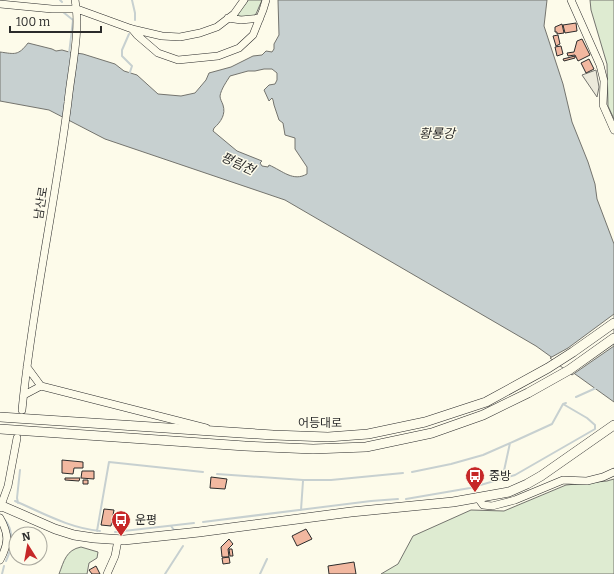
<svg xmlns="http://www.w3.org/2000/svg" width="614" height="574" viewBox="0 0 614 574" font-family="Bitter,'Noto Sans KR',serif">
<rect width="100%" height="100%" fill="#fdfbea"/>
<path fill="#deebd1" stroke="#74746e" d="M248 0H262L256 14 252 17 236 16Z
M590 0H614V119L608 106 607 64 591 10Z
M614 479V574H381L398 564 413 536 471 510 504 511 566 485 607 481Z
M81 547 98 552 97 558 89 563 87 574H59C64 561 66 550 81 547Z"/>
<path fill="#eceadb" stroke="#74746e" d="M596 70 599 87 597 97 582 75Z"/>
<path fill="#c7d0d0" stroke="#74746e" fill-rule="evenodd" d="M278 0H547L544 26 563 84 572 122 588 162 595 184 597 199 614 244V402L536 346 285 200 105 139 49 110 0 101V52C15 54 18 56 28 43L52 49 56 51 62 50 69 52 83 54 115 64 124 71 137 75 158 94 181 96 195 93 206 80 209 73 231 67 253 56 262 55 266 51 272 52 274 49V44L279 35ZM264 69H272L277 73V80L275 84 269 85 264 90 269 101 272 98 273 100 274 105 279 120 283 123 285 135 295 138V149L307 167V174C293 182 283 171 269 165L268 167 262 166 260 163 262 161 237 151 213 131 214 128C221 122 226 114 223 105 222 102 220 99 220 96 221 89 227 81 230 76L248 71H255Z"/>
<path fill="#fdfbea" stroke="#74746e" d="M614 314V346L572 375 550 358 568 348Z"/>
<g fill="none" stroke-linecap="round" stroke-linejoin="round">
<path stroke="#c7d0d0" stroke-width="2" d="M60 0 62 2
M132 0 135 13V20
M63 12 73 20 69 54
M129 75 132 66 122 56V50L129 34
M576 397 596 388
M412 472 451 464 483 455 517 440 552 424 563 404 566 403
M217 474 303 480H331L403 473
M502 480 510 443
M406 499 470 488 515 475 595 429V425L587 418 563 404
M15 501C43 513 69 528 100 531
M18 503 17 498 20 470
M301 510 303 481
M4 519C15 531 12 548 6 561
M203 522 371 501 398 499
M171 526 174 530H177L178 531
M97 531 109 462 203 472
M115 532 194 523
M2 574 4 566
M165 574 183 546
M260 574 267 559"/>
</g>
<path fill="#f2b8a0" stroke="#2b2b2b" d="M576 23 577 31 565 33 563 25Z
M562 24 564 33 557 34V32H555V27Z
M558 35 560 44 556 46 553 36Z
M582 39 590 55 578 61 575 55 568 56 567 53 574 52 577 41Z
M561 46 563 54 557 56 555 47Z
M575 56V58L564 61 563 59Z
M589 59 594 69 586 73 581 63Z
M62 460 83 462V468H74L73 474 62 473Z
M82 471H94V479L81 478Z
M211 477 227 479 225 489 210 488Z
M65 478H80L79 481 65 480Z
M83 480H88V484H83Z
M104 509 114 510 111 526 101 525Z
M306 529 312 539 297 546 292 536Z
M229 539 233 544 228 549 229 557H222L221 547Z
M229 549H232L233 556H230Z
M229 557 230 563 223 564 222 558Z
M354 562 356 574H329L328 566Z
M96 566 100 574H92L89 570Z"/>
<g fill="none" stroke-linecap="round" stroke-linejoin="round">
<g stroke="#2b2b2b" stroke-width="8">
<path id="minor" d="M571 0 600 65 604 81 603 105 614 130
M0 4 52 9H77L132 29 162 36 180 37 200 33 217 27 234 14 244 0
M228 18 241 20 260 18
M132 29 137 35 158 53 178 60 218 56 239 48 253 35 263 10 266 0
M27 367 41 386 206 428
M24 395 41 386
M22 410C32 307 55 205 68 102 71 71 81 30 75 0
M478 498 483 505 492 506 515 500 563 480 587 481 603 477 614 472
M0 508 8 486 17 438
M0 518C9 534 9 543 0 560
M107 574 115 556 118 540"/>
</g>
<g stroke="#2b2b2b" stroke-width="10">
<path id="major" d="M0 417 273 435 328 437 368 434 425 422 486 402 548 368 573 352 614 323
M0 429 245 446 313 449 366 447 432 433 483 415 528 393 569 370 614 338
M0 505 55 529 74 535 94 538 124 540 199 532 351 512 453 502 509 492 527 484 541 476 614 425"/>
</g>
<use href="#minor" stroke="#fdfbea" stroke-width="7"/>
<use href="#major" stroke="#fdfbea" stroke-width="9"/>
</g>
<defs>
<g id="bus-pin" transform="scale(1)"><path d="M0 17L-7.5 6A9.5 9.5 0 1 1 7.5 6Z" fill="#c62828" stroke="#fdfbea"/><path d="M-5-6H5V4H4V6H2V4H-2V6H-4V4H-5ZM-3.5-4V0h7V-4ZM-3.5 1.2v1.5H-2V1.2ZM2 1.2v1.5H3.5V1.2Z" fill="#fff"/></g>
</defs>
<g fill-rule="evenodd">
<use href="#bus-pin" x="475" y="476"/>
<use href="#bus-pin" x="121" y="520"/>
</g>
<g text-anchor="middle" stroke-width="3" stroke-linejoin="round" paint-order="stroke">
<g font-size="12" fill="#2b2b2b" stroke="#fdfbea">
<text transform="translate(41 203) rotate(-81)" y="4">남산로</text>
<text x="320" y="427">어등대로</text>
</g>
<g font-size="12" fill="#2b2b2b" stroke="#fdfbea" text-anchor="start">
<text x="489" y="480">중방</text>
<text x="135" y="524">운평</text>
</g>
<g font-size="13" font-style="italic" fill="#2b2b2b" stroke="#fdfbea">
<text x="437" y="138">황룡강</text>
<text transform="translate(238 163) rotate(25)" y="5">평림천</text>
</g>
</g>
<g transform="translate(28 546) rotate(349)"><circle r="19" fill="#fdfbea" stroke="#a9a89e"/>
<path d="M0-3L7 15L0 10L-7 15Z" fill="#c62828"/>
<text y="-6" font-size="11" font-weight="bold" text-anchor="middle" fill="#2b2b2b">N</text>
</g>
<path d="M10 26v6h91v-6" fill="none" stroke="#2b2b2b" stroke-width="2"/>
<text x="16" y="26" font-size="12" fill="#2b2b2b" stroke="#fdfbea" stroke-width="3" paint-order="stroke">100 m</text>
</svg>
